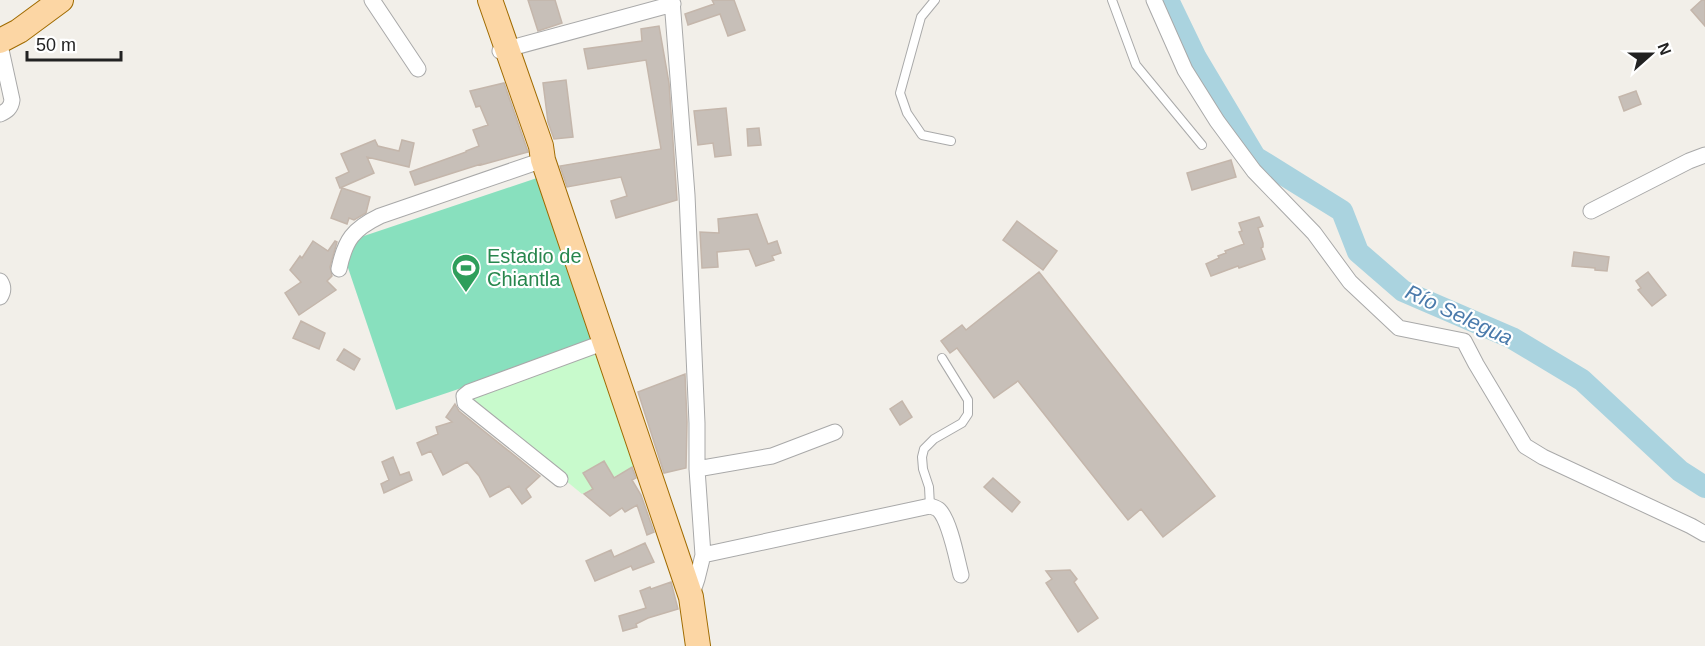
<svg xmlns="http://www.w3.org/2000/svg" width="1705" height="646" viewBox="0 0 1705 646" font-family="Arial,sans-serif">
<rect width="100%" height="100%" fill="#f2efe9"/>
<path fill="#c8facc" d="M602 346 642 462 582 494 471 403 470 393Z"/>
<path fill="#88e0be" d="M537 178 593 344 396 410 340 244Z"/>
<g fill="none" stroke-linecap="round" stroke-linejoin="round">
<path stroke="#aad3df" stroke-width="22" d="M1168 0 1196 58 1255 157 1342 211 1358 252 1403 291 1512 338 1582 380 1680 471 1705 487"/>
</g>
<path fill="#c7bfb8" stroke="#c4b6ab" stroke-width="1.5" d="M528 0H555L562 23 538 31Z
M712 0H734L745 30 728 36 720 14 688 25 685 14 714 4Z
M1702 0H1705V26L1691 10Z
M659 26 669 83 677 200 616 218 611 201 627 196 621 177 567 187 560 166 661 149 646 60 588 69 584 49 642 41 641 29Z
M566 80 573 137 554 139 548 122 543 83Z
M504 83 528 152 481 165V164L415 185 410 172 466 152V151L479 146 473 130 488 125 480 106 476 107 470 91Z
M1636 91 1641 104 1624 111 1619 97Z
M726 108 731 155 715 157 713 143 698 145 694 111Z
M759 128 761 145 748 146 747 129Z
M375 140 378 146 399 151 402 140 414 143 409 167 367 157 374 173 340 188 336 178 349 172 341 154Z
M1231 160 1236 177 1192 190 1187 173Z
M342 188 370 197 366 213 354 220 349 218 347 224 331 218Z
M757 214 768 244 777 241 781 253 772 256 774 260 756 266 749 249 717 252 718 267 702 268 700 232 719 233 718 219Z
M1259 217 1263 226 1258 228 1263 243V247L1261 248 1265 259 1239 268 1238 266 1211 276 1206 264 1219 258 1218 256 1226 253 1225 251 1244 244 1239 232 1242 231 1239 223Z
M1017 221 1057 251 1043 270 1003 240Z
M313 241 328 251 335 241 337 242 330 267 332 276 327 281 336 290 299 315 285 293 301 282 290 270 300 256 302 258Z
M1574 252 1609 257 1607 271 1595 270V268L1572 266Z
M1039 272 1215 496 1163 537 1141 509 1128 520 1018 381 994 398 957 348 950 353 941 341 962 325 966 330Z
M1648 272 1666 295 1652 306 1638 290 1641 288 1636 281Z
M301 321 325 333 319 349 293 338Z
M344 349 360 359 354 370 337 360Z
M685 374 687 422 686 468 664 473 638 392Z
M902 401 912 417 900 425 890 409Z
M455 404 459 411 540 476 526 489 531 497 522 504 509 486 490 497 479 476 467 462 443 475 431 451 422 455 417 443 438 434 436 427 452 422 446 417Z
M393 457 400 475 409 472 412 480 384 493 381 484 389 480 382 462Z
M604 461 614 478 632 467 636 478 632 480 641 495 654 532 647 535 637 505 625 512 622 508 610 516 584 494 593 489 583 473Z
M993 478 1020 502 1012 512 984 487Z
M645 543 654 562 633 570 631 566 595 581 586 561 611 550 614 557Z
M1070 570 1077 579 1074 582 1098 618 1078 632 1046 583 1052 579 1046 571Z
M671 582 678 609 648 618 636 624 637 627 623 631 619 616 646 608 640 591 650 587 651 589Z"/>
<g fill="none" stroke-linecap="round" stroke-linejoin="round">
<g stroke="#a9a9a9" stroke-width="10">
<path id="service" d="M935 0 921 17 900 93 907 113 922 135 951 141
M1112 0 1136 65 1202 145
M930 506 929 487 923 469 922 457 924 449 934 439 962 423 968 414V400L942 358"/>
</g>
<g stroke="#a9a9a9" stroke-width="17">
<path id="minor" d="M372 0 418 69
M672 0 687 195 697 423V469L703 555 697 579 691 597
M1154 0 1185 70 1217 121 1254 171 1314 233 1350 282 1399 328 1464 341 1476 364 1525 446 1543 457 1691 526 1705 534
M0 45 12 100C11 108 7 111 0 114
M500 51 673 4
M1591 211 1689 161 1705 155
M339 269C345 240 353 229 380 216L543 160
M0 281C4 287 4 291 0 297
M697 469 772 456 835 432
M560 479 465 403 464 396 469 392 605 342
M703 555 930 506C933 507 937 508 939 510 950 521 957 560 961 575"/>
</g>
<g stroke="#a06b00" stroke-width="26">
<path id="primary" d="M490 0 541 146 543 160 691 597 698 646
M0 41 19 31 61 0"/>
</g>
<use href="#service" stroke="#fff" stroke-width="8"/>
<use href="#minor" stroke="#fff" stroke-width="15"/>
<use href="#primary" stroke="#fcd6a4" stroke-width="24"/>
</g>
<defs>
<g id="stadium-pin" transform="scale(1.5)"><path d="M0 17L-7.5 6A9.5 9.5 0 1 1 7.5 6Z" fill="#2e9e5b" stroke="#fff"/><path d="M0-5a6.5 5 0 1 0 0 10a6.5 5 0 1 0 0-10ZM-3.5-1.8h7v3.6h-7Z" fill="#fff"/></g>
</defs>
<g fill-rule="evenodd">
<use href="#stadium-pin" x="466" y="268"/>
</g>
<g text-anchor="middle" stroke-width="4.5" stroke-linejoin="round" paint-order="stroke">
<g font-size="20" fill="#27864d" stroke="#fff" text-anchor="start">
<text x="487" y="263">Estadio de<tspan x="487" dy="23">Chiantla</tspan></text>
</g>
<g font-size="21" font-style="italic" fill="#4a7aab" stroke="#fff">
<text transform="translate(1459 315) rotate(25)" y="7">Río Selegua</text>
</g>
</g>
<g transform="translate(1651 54) rotate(69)" stroke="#ffffff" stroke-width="4.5" paint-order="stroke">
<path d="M0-4.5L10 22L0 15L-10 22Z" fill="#222222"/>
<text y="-9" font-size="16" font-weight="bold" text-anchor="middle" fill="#222222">N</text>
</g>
<path d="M27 51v9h94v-9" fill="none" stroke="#222222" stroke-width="3"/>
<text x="36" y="51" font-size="18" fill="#222222" stroke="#ffffff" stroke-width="4.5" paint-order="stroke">50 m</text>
</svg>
